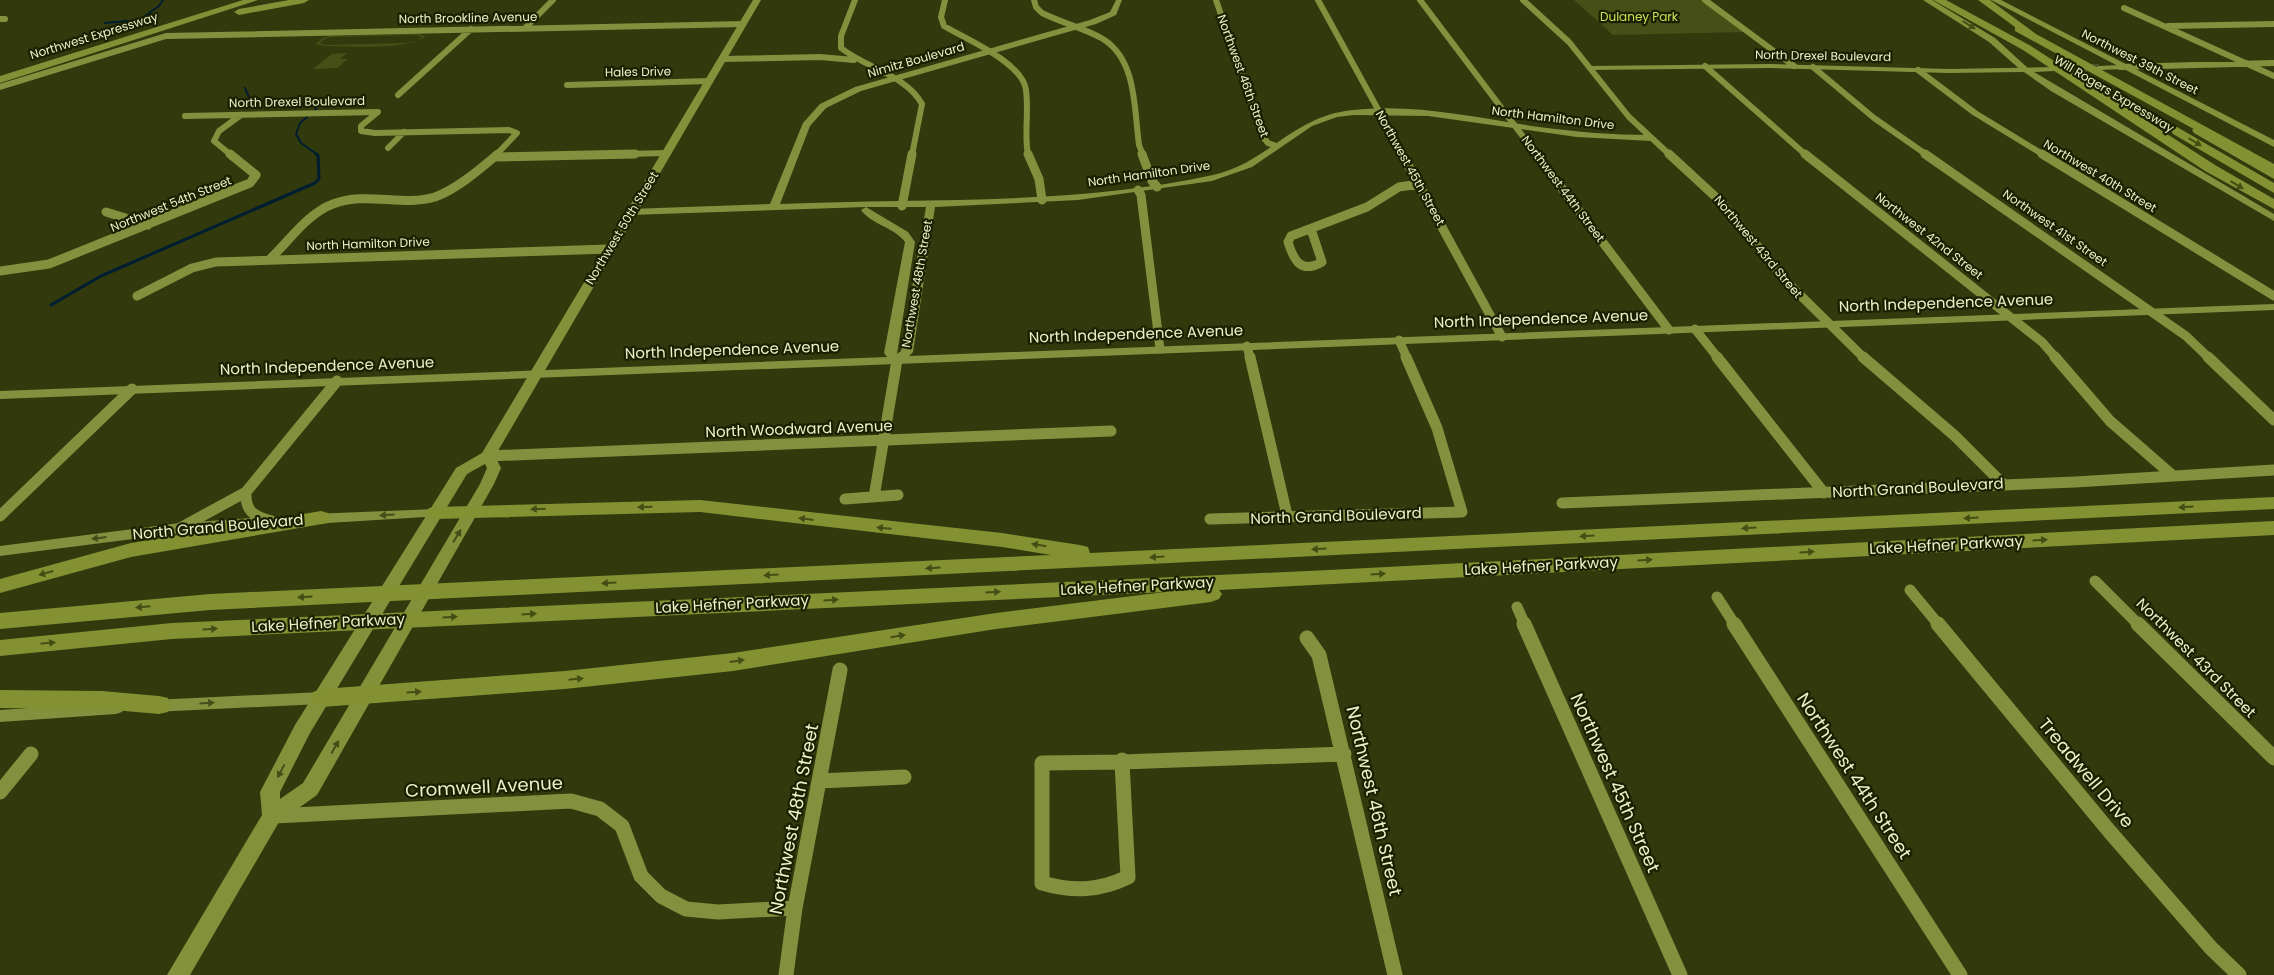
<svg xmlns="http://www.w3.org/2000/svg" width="2274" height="975" viewBox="0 0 2274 975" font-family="Poppins,sans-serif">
<rect width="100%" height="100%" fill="#32390d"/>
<path fill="#464f16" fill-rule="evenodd" d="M1574 0H1702L1746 32 1613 35Z
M418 34 426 36C409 51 347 46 324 46L316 44 323 38 328 36ZM416 35 422 37 417 41 406 43 325 45 320 43 326 38 333 37Z
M347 53 340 59H348L337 68 313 69 332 54Z"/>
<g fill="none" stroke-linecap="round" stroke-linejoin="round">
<path stroke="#001e31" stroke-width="2" d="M105 23 139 20
M139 26V20L159 6 163 0
M245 88 250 100 315 105 317 106 315 110
M307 117 300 123 296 134 301 143 318 155"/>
<path stroke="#001e31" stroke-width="3" d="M51 305 101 276 315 183 319 179 318 155 316 154"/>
<path stroke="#4d5529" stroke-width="8" stroke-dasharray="8 4" stroke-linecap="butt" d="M2055 69 2099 68"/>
<path stroke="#83913f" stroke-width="6" d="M855 0 841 36V48C866 68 906 75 922 104L912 155
M945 0 941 17 944 26C966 39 1023 63 1026 90 1029 112 1024 134 1028 155
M1034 0 1036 7 1042 13C1062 23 1084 28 1103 39 1137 60 1134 109 1139 145L1143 155
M1216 0 1263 137 1268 143 1276 146
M1318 0 1403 155
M1420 0 1537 155
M1523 0 1569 42 1629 117 1670 155
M1705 0 1794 66
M2124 8 2274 76
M0 19H5
M2168 26 2274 24
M525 28 553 0
M722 59 820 57 854 60
M1705 66 1806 155
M1813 67 1874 118 1927 155
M2120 67 2274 63
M1918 70 1975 113 2044 155
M567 85 710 81
M0 87 166 36 743 24
M398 95 471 29
M185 116 378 112 361 126V131L375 133 509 130 517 133 496 155
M388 148 404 132
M231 155 214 141 219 131 241 115
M582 155 667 153"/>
<path stroke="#83913f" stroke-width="9" d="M1028 154 1039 179 1042 200
M1142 154 1152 181 1157 187
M1402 154 1502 337
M1536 154 1669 330
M1669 154 1720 201 1788 283 1864 358
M1805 154 2042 342 2056 358
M1925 154 2186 336 2209 358
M2042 154 2274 296
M496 157 635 154
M1138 190 1141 195 1160 349
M902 206 912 154
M106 212 148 225
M1311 229 1322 262C1301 274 1294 261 1288 242L1291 236 1367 207 1399 187 1419 184
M270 259C289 241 308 213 333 204 366 191 402 207 435 197 457 189 480 169 498 154
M0 271 49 264 250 183 256 175 230 154
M137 296 192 268 216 262 609 249
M1695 329 1718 358
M1399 340 1407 358
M1247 346 1250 358"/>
<path stroke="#83913f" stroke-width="11" d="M1250 357 1287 515
M1717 357 1824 493
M1863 357 1955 436 2004 485
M2055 357 2110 421 2172 475
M2208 357 2274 420
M488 456 1111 431
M246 492C245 511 254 517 272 521
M874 497 897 360
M845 499 898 495
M1562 503 2075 482 2274 470
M0 516 132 389
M1210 519 1462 512 1437 428 1406 357
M180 528 246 492 337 381
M2095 581 2139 625
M1910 590 1939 625
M1717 597 1735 625
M1517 607 1525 625"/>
<path stroke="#83913f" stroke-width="15" d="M1524 624 1680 975
M1734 624 1960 975
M1938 624 2110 832 2211 948 2239 975
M2138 624 2274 758
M1307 638 1319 655 1395 975
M1122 760V762
M1122 762 1128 877C1099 891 1073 892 1042 883V763Z
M1122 762 1344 754
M820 781 904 777
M0 792 31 754
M274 816 571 801 600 809 622 826 641 876 661 896 686 909 718 912 795 908
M786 975 795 908 840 670"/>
<path fill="#83913f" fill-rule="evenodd" d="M1116 0H1122L1116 15 1096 24 861 91 826 108 810 126 780 204C924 198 1070 206 1213 175 1268 163 1292 116 1353 110 1415 103 1478 118 1539 127 1577 132 1613 135 1651 135L1655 138 1651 141 1577 137 1428 116 1354 115 1337 117 1312 126 1252 167 1212 181 1078 200 935 207 913 352 909 356 2274 304V310L0 399V391L887 357 884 353 905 242C894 227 872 225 861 210L866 207 630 215 625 212 630 209 770 204 803 123 820 104 855 87 1090 20 1110 12ZM866 207H926L901 351 897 354 915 242 908 232Z
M1769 64 1949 69 2058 67 2059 69 2055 71 2034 72 2274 214V221L2051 91 2024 72 1949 73 1769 68 1590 70 1586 68 1590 66Z
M2120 65H2123V69L2099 70 2095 68 2099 66Z
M436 509 441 510 443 513 441 516 312 524 305 519 312 514Z
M265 517 272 522 270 525 180 533 0 556V546L180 523Z
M322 692 328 694 330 698 328 702 322 704 153 712 147 710 145 706 147 702 153 700Z
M116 702 122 704 124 708 122 712 116 714 0 722V710Z"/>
<path fill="#83913b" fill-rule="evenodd" d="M753 0H761L495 456 501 468 494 484 317 795 279 822 190 975H167L262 815 260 792 295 725 456 468 482 453ZM485 464 487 468 480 484 303 783 280 799V792L310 733 467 474Z
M1923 0H1932L1995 38 2030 70 2023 72 1989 42Z
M1991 0H2001L2274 140V147Z"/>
<path fill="#839136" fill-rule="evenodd" d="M243 0H258L0 83V76Z
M289 0H309L304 3 239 15 234 12 239 9Z
M2198 126 2274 170V179L2194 133 2192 130Z"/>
<path fill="#839133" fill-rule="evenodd" d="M1933 0H1946L2031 46 2215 165 2274 199V209L2205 171 2023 50Z
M1978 0H1990L2036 34 2274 164V173L2015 31V27Z
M2177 127 2274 183V193L2173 134 2171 131 2173 128Z
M2274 497V509L210 610 0 629V613L210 594 1051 555 1002 547 700 512 436 519 429 518 426 513 429 508 436 507 700 500 1002 533 1080 545 1088 547 1090 553Z
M321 511 328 513 331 518 328 523 131 557 0 593V579L131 543Z
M2274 521V535L1219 590 1222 594 1219 599 1211 602 996 629 733 671 565 689 322 707 313 704 310 698 313 692 322 689 565 671 733 653 996 613 1165 592 172 639 0 656V640L172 623 1329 570Z
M0 690 102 691 159 696 168 698 171 705 168 712 159 714 102 709 0 708Z"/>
</g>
<defs><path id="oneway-solid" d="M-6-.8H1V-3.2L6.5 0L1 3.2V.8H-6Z" transform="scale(1.25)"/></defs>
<g fill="#454d18">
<use href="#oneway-solid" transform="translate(1969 25) rotate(32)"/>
<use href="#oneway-solid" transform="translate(457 536) rotate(-59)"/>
<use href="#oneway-solid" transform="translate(335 747) rotate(-60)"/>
<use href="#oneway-solid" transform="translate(281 771) rotate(118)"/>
</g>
<g fill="#454d14">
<use href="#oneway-solid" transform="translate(2195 142) rotate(31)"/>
<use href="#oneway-solid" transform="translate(2237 185) rotate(31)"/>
<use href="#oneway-solid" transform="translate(645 507) rotate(179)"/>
<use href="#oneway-solid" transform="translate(2186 507) rotate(177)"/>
<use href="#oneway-solid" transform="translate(538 509) rotate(178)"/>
<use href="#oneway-solid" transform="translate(1971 518) rotate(177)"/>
<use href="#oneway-solid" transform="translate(806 519) rotate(-173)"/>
<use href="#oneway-solid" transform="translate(884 528) rotate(-175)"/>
<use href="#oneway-solid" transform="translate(1749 528) rotate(177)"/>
<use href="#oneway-solid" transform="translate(1587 536) rotate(177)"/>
<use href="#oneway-solid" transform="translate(2040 540) rotate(-3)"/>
<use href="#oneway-solid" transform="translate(1039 545) rotate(-171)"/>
<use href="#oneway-solid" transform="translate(1319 549) rotate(177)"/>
<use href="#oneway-solid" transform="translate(1807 552) rotate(-3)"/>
<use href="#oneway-solid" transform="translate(1157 557) rotate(177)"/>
<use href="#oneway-solid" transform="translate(1645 560) rotate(-3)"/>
<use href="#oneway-solid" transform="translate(933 568) rotate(177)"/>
<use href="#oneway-solid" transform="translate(46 573) rotate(164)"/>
<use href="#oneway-solid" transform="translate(1378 574) rotate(-3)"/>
<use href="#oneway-solid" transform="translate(771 575) rotate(177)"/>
<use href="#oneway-solid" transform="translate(609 583) rotate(177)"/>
<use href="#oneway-solid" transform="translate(993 592) rotate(-3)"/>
<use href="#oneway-solid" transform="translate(305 597) rotate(177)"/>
<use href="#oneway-solid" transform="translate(831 600) rotate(-3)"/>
<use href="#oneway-solid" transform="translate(143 607) rotate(175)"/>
<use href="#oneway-solid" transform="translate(529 614) rotate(-3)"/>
<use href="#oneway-solid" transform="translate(450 617) rotate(-3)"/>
<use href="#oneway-solid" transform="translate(210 629) rotate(-3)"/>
<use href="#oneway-solid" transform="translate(898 636) rotate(-9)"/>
<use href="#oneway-solid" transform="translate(48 643) rotate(-6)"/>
<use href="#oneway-solid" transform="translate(737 661) rotate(-8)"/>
<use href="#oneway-solid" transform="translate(576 679) rotate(-6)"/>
<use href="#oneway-solid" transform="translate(414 692) rotate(-4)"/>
</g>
<g fill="#454d19">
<use href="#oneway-solid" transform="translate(387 515) rotate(177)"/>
<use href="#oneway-solid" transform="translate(99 538) rotate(173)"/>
<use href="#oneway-solid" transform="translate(207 703) rotate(-3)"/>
</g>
<g text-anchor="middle" stroke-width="4.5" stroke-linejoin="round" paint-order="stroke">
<g font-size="12" fill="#cae054" stroke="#1b1f00">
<text x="1639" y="21">Dulaney Park</text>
</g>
<g font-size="12" fill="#e9f2c9" stroke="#1b1f00">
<text transform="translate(468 18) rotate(-1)" y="4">North Brookline Avenue</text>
<text transform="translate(94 36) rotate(-17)" y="4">Northwest Expressway</text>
<text transform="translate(1823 56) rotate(1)" y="4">North Drexel Boulevard</text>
<text transform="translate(916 60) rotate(-16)" y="4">Nimitz Boulevard</text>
<text transform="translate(2140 62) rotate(27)" y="4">Northwest 39th Street</text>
<text transform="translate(638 72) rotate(-1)" y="4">Hales Drive</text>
<text transform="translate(1243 76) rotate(70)" y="4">Northwest 46th Street</text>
<text transform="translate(2114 94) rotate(31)" y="4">Will Rogers Expressway</text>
<text transform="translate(297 102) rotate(-1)" y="4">North Drexel Boulevard</text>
<text transform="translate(1553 118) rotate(7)" y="4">North Hamilton Drive</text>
<text transform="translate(1410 168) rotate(61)" y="4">Northwest 45th Street</text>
<text transform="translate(1149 174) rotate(-8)" y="4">North Hamilton Drive</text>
<text transform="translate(2100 176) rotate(31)" y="4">Northwest 40th Street</text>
<text transform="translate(1563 189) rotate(53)" y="4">Northwest 44th Street</text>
<text transform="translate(171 204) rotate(-22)" y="4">Northwest 54th Street</text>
<text transform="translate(622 228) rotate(-59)" y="4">Northwest 50th Street</text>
<text transform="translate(2055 228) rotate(35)" y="4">Northwest 41st Street</text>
<text transform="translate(1929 236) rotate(38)" y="4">Northwest 42nd Street</text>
<text transform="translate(368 244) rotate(-2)" y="4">North Hamilton Drive</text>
<text transform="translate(1758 247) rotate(50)" y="4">Northwest 43rd Street</text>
<text transform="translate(917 284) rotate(-80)" y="4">Northwest 48th Street</text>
</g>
<g font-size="15" fill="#e9f2c9" stroke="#1b1f00">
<text transform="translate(1946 303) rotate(-2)" y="5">North Independence Avenue</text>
<text transform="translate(1541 319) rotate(-2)" y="5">North Independence Avenue</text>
<text transform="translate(1136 334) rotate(-2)" y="5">North Independence Avenue</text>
<text transform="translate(732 350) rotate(-2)" y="5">North Independence Avenue</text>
<text transform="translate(327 366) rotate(-2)" y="5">North Independence Avenue</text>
<text transform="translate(799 429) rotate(-2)" y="5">North Woodward Avenue</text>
<text transform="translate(1918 488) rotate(-3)" y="5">North Grand Boulevard</text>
<text transform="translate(1336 516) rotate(-2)" y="5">North Grand Boulevard</text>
<text transform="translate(218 527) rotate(-5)" y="5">North Grand Boulevard</text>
<text transform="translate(1946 545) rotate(-3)" y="5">Lake Hefner Parkway</text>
<text transform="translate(1541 566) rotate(-3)" y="5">Lake Hefner Parkway</text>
<text transform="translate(1137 586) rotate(-3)" y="5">Lake Hefner Parkway</text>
<text transform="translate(732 604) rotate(-3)" y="5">Lake Hefner Parkway</text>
<text transform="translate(328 623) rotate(-3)" y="5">Lake Hefner Parkway</text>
<text transform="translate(2196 658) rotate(45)" y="5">Northwest 43rd Street</text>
</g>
<g font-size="18" fill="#e9f2c9" stroke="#1b1f00">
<text transform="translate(2086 773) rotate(50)" y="6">Treadwell Drive</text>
<text transform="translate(1854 776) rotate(57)" y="6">Northwest 44th Street</text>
<text transform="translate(1615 783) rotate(66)" y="6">Northwest 45th Street</text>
<text transform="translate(484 787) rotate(-3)" y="6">Cromwell Avenue</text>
<text transform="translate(1374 801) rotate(77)" y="6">Northwest 46th Street</text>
<text transform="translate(794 819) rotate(-79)" y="6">Northwest 48th Street</text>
</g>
</g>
</svg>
